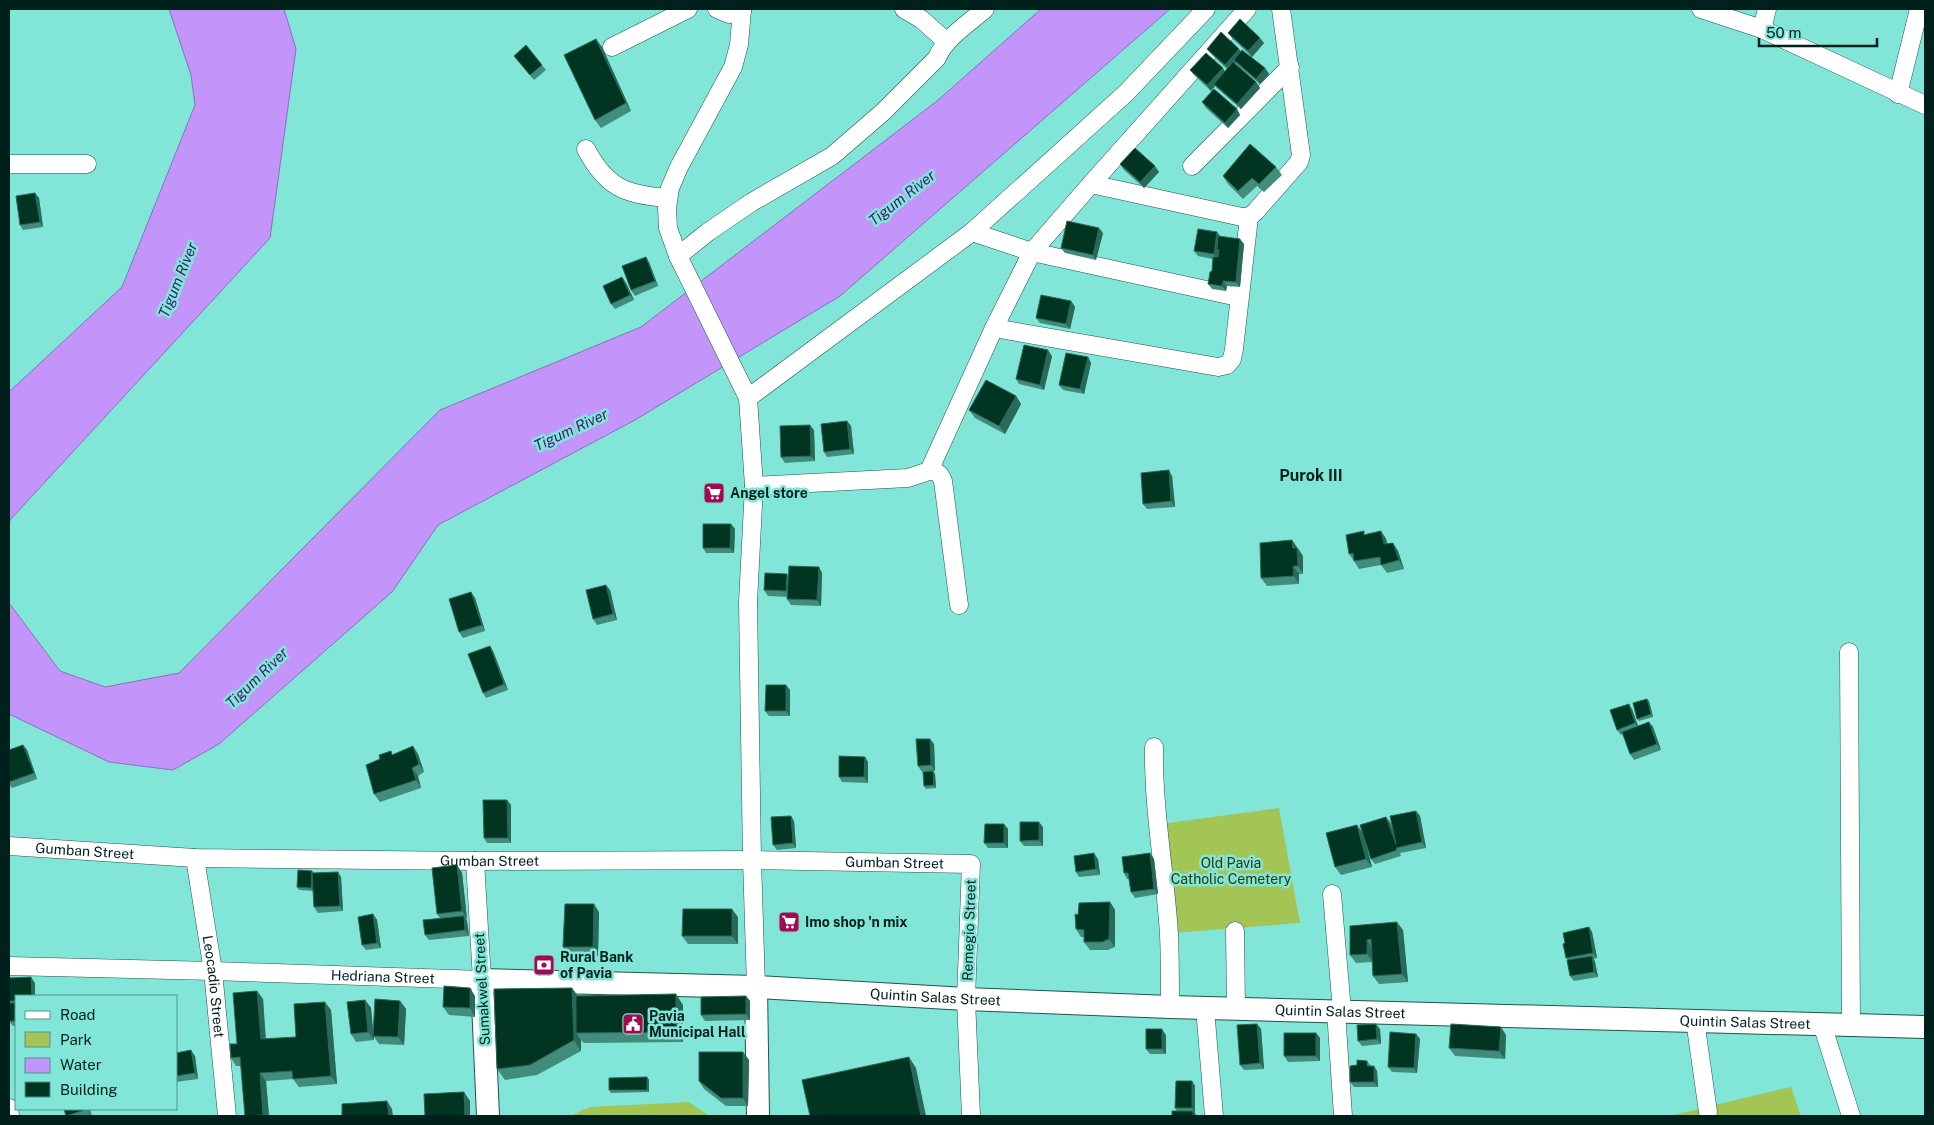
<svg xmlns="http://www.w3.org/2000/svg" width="1934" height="1125" viewBox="0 0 1934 1125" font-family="'Public Sans',sans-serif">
<rect width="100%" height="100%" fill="#81e5d7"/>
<path fill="#a3c556" d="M1279 808 1300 923 1171 933 1161 824Z
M1791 1087 1801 1116H1669Z
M689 1102 709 1116H570L590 1107Z"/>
<path fill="#c395fb" stroke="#8872b8" d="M169 9H284L296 49 270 238 10 520 9 528V392L122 287 195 105 191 75Z
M1041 9H1170L840 296 635 420 438 525 392 592 219 744 173 770 109 762 9 714V603L60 671 105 687 179 673 440 410 641 327 937 101Z"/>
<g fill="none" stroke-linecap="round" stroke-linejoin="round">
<g stroke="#1f554e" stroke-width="19">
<g id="minor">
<path d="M717 9 729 14 742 11"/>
<path d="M742 9 739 45 733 67 679 167 670 188 667 208 668 228 678 256 748 398 754 486 748 602 752 860 756 987"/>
<path d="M904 9 921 19 947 42"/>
<path d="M1701 9 1762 29 1925 105"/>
<path d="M1762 29 1767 9"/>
<path d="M612 47 688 9"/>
<path d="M1898 94 1919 9"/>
<path d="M586 149C606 187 625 195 668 198"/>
<path d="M9 164H87"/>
<path d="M1192 166 1290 67"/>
<path d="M1091 184 1242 217H1249L1256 211 1299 162 1301 155 1281 9"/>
<path d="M972 232 1032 252 1238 297"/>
<path d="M678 256 708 232 752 202 832 156 883 112 937 58C945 38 969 23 985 9"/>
<path d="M994 328 1218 367 1227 365 1232 359 1234 349 1249 217"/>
<path d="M748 398 972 232 1126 93 1206 9"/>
<path d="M931 468 940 475 943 481 959 605"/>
<path d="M754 486 908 478 929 471 994 328 1032 252 1091 184 1247 9"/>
<path d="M1849 652 1851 1026"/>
<path d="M1154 747C1153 810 1165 871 1169 934 1170 958 1170 983 1170 1007"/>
<path id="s1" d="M9 846 195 858 475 861 752 860 971 864 966 999 971 1116"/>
<path id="s2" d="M195 858 213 971 227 1116"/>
<path d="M1332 894 1342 1011"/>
<path d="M1235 931 1236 1009"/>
<path id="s3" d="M9 966 213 971 482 980 475 861"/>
<path d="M1205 1008 1214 1116"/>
<path d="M1336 1011 1343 1116"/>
<path d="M1695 1020 1708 1112"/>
<path d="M1822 1024 1851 1116"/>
<path d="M9 1108 10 1116"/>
</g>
</g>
<g stroke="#1f554e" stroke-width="24">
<g id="major">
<path d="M756 987 758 1116"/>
<path id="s4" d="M488 1116 482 980 756 987 966 999 1170 1007 1925 1027"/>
</g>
</g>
<use href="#minor" stroke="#fff" stroke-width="18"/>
<use href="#major" stroke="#fff" stroke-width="22"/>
</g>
<path fill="#428c7c" d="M1228 33 1264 43 1252 57 1232 38Z
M602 47 631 111 601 128 595 120Z
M1207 49 1241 51 1265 68 1269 74 1260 84 1237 65 1236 63 1235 64 1256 82 1260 88 1241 109 1218 89 1215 86 1211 91 1194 75 1190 70 1225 71 1227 69 1211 54Z
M514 56 542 65 546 70 534 80Z
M1202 102 1237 109 1240 115 1228 128 1206 108Z
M1120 164 1159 172 1144 188 1124 170Z
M1276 167 1282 175 1264 192 1257 186 1243 199 1228 184 1223 176Z
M35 193 39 198 43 227 23 230 20 225Z
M1217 232 1220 236 1244 244 1240 287 1227 286 1226 291 1212 289 1208 284 1212 271 1213 259 1198 256 1194 251Z
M1103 233 1096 260 1065 253 1061 248Z
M649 262 658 286 635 296 631 290Z
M622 277 626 283 634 300 615 309 611 304Z
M1071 301 1075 307 1070 329 1040 323 1036 318Z
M1052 356 1044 390 1019 384 1016 379Z
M1088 357 1091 363 1084 394 1063 390 1059 385Z
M1016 396 1021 404 1005 434 975 418 969 410Z
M847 421 851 426 854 454 827 457 824 452Z
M814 430 815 461 785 463 781 457Z
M1172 476 1175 507 1147 509 1143 504Z
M731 524 735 529 734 553H706L703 548Z
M1381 531 1386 539 1387 544 1393 543 1398 551 1404 569 1387 573 1381 565 1359 569 1354 561 1349 554 1366 534Z
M1292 540 1303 556V574H1299V584L1267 586 1261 578Z
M819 567 822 573 821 606 791 605 787 599 788 597 768 596 764 590 787 574 788 577Z
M610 590 617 620 597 625 593 619Z
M471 592 475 598 485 631 463 638 459 632Z
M493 651 508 690 486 698 483 693Z
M786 685 790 690V716H769L765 711Z
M1649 701 1653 717 1639 721 1637 719Z
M1632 709 1638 726 1649 722 1653 727 1661 750 1634 760 1630 754 1623 734 1621 735 1617 730Z
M930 739 934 744 935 771 922 772 918 766Z
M23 745 27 750 37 779 12 788 9 784V750Z
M394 754H418L424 772 418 776 421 788 380 802 374 794Z
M868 762V783L842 782 839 777Z
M933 771 935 774 936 788 926 789 924 786Z
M507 800 511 805V843H487L484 838Z
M1416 811 1420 816 1426 848 1400 853 1401 856 1375 864 1371 859 1363 834 1372 867 1341 875 1335 867 1362 833 1390 822 1393 833Z
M794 821 796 848 777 850 773 845Z
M1004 824 1008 829V848H988L984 843Z
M1043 827V846H1024L1020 841Z
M1150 853 1154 859 1158 894 1135 898 1131 892 1129 879H1127L1124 873Z
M1098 859 1100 875 1079 877 1076 872Z
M457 865 462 873 467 919H466L467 921 469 936 429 940 425 935 440 918 437 914Z
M314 873 341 877 343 911 318 913 314 907 313 891 299 890 297 887Z
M1110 902 1115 910V947L1108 950H1090L1084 942V937H1081L1076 929 1078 915Z
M599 912 598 956 569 955 563 947Z
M373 914 377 920 381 948 366 950 362 945Z
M738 917V944H688L682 936Z
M1350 926 1403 930 1408 982 1379 984 1373 976 1372 962 1356 963 1350 955Z
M1589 927 1592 932 1597 958 1594 959 1595 962 1598 977 1574 981 1570 976 1568 960 1566 958 1565 943Z
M9 978 35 983V996H16V1026H13L9 1021Z
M572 988 577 995 683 1005V1042L584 1043 581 1040V1051L537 1075 505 1080 497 1069Z
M257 991 263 999 266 1039 296 1037 331 1010 337 1084 299 1087 293 1079 266 1081 269 1116H245L241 1066H236L231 1058Z
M475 996V1017L449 1015 443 1007Z
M746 996 750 1001V1020L705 1021 701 1015Z
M365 1000 371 1008 373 1034 400 1001 406 1009 404 1045 379 1044 374 1037V1040L356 1042 351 1034Z
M1257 1024 1261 1029 1264 1069 1244 1070 1240 1065Z
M1380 1029 1381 1044 1362 1046 1358 1041Z
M1316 1033 1320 1038V1061L1288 1062 1284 1056Z
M1416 1034 1420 1039 1417 1073 1392 1072 1388 1067Z
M1166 1035V1054H1150L1146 1049Z
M1506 1035 1505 1059 1455 1056 1449 1048Z
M743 1052 749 1060 748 1106H726L704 1089 699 1081Z
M176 1053 195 1056 198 1079 176 1082Z
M1367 1061 1371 1066H1374L1377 1071 1378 1087H1354L1350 1082 1357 1065Z
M647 1077 649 1080V1092L611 1093 609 1090Z
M1192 1081 1195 1086V1113L1197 1116H1172L1177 1111 1175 1108Z
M90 1109 92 1115 88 1116H66Z"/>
<path fill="#286958" d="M1260 38 1264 43 1252 57 1248 51Z
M596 39 602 47 631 111 626 103Z
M1239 49 1243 54 1234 60 1236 63 1229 70 1225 65Z
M1223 68 1226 73 1214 84 1215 86 1211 91 1207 85Z
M1265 68 1269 74 1260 84 1256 79Z
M1256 82 1260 88 1241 109 1237 104Z
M1237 109 1240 115 1228 128 1225 123Z
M1155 166 1159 172 1144 188 1140 182Z
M35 193 39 198 43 227 40 222Z
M1099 228 1103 233 1096 260 1093 255Z
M1217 232 1221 238 1217 249 1219 252 1217 259 1214 254Z
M1240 239 1244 244 1240 287 1236 282Z
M646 257 649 262 658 286 655 281Z
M622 277 626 283 634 300 630 295Z
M1223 281 1227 286 1226 291 1222 286Z
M1071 301 1075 307 1070 329 1066 324Z
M1048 350 1052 356 1044 390 1040 385Z
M1088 357 1091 363 1084 394 1080 389Z
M1016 396 1021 404 1005 434 999 426Z
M847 421 851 426 854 454 850 449Z
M810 425 814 430 815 461 811 456Z
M1169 470 1172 476 1175 507 1171 501Z
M731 524 735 529 734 553 730 548Z
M1381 531 1386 539 1389 552 1384 544Z
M1292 540 1303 556V574L1298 566Z
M1393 543 1398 551 1404 569 1399 560Z
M1293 566 1299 574V584L1294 576Z
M819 567 822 573 821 606 817 600Z
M787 574 790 580V597L786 591Z
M606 585 610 590 617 620 613 614Z
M471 592 475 598 485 631 482 625Z
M490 646 493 651 508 690 504 684Z
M786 685 790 690V716L786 711Z
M1647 699 1649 701 1653 717 1651 714Z
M1629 704 1632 709 1639 729 1635 723Z
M1649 722 1653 727 1661 750 1657 744Z
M930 739 934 744 935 771 931 765Z
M23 745 27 750 37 779 34 773Z
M413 746 418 754 424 772 419 764Z
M865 757 868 762V783L864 777Z
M412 768 418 776 421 788 416 780Z
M933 771 935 774 936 788 934 785Z
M507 800 511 805V843L508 838Z
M1416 811 1420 816 1426 848 1422 842Z
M791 816 794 821 796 848 793 843Z
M1386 817 1390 822 1399 847 1396 844Z
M1039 822 1043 827V846L1039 840Z
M1004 824 1008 829V848L1004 843Z
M1357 825 1363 833 1372 867 1366 859Z
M1094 853 1098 859 1100 875 1096 869Z
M1150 853 1154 859 1158 894 1154 889Z
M457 865 462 873 467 919 462 911Z
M312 871 314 874 313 891 311 888Z
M338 872 341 877 343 911 340 906Z
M1110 902 1115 910V947L1109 939Z
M594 904 599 912 598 956 593 947Z
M732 909 738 917V944L732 936Z
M373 914 377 920 381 948 377 943Z
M464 916 467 921 469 936 465 930Z
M1397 922 1403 930 1408 982 1402 974Z
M1589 927 1592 932 1597 958 1593 953Z
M1367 940 1372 948 1373 962 1367 954Z
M1592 956 1595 962 1598 977 1594 972Z
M31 977 35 983V996H32Z
M470 988 475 996V1017L470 1008Z
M572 988 580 999 576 1033 581 1040V1051L574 1040Z
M257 991 263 999 266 1047 261 1039Z
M676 994 683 1005V1042L676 1032Z
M746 996 750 1001V1020L746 1014Z
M365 1000 371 1008 374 1040 368 1032Z
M400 1001 406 1009 404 1045 398 1037Z
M325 1002 331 1010 337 1084 331 1076Z
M1257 1024 1261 1029 1264 1069 1260 1063Z
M1376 1024 1380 1029 1381 1044 1377 1039Z
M1501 1027 1506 1035 1505 1059 1499 1051Z
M1162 1029 1166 1035V1054L1162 1049Z
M1316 1033 1320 1038V1061L1316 1056Z
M1416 1034 1420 1039 1417 1073 1414 1068Z
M191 1050 195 1056 198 1079 195 1073Z
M743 1052 749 1060 748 1106 743 1098Z
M909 1057 916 1068 926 1116H921Z
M1374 1066 1377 1071 1378 1087 1374 1082Z
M260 1073 266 1081 269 1116H264L263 1115Z
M647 1077 649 1080V1092L647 1090Z
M1192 1081 1195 1086V1113L1192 1108Z
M464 1092 470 1101V1116H465Z
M387 1101 392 1109 393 1116H389Z
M1193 1111 1197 1116H1193Z"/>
<path fill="#023422" stroke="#286958" d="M1240 19 1260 38 1248 51 1228 33Z
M1221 32 1239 49 1225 65 1207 49Z
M596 39 626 103 595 120 564 55Z
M526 45 542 65 530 75 514 56Z
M1242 50 1265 68 1256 79 1234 60Z
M1206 53 1223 68 1207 85 1190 70Z
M1233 62 1256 82 1237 104 1214 84Z
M1214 89 1237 109 1225 123 1202 102Z
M1250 144 1276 167 1259 184 1252 178 1238 191 1223 176Z
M1135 148 1155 166 1140 182 1120 164Z
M35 193 40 222 20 225 16 196Z
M1067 221 1099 228 1093 255 1061 248Z
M1198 229 1217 232 1214 254 1194 251Z
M1218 236 1240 239 1236 282 1223 281 1222 286 1208 284 1210 272 1212 271 1213 257H1218L1219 250 1217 249Z
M646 257 655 281 631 290 622 266Z
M622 277 630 295 611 304 603 286Z
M1041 295 1071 301 1066 324 1036 318Z
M1024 345 1048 350 1040 385 1016 379Z
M1066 353 1088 357 1080 389 1059 385Z
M986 380 1016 396 999 426 969 410Z
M847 421 850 449 824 452 821 424Z
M810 425 811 456 781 457 780 426Z
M1169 470 1171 501 1143 504 1141 473Z
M703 524H731L730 548H703Z
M1364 531V535L1381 531 1384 544 1393 543 1399 560 1381 565 1380 557 1354 561 1353 553 1349 554 1346 535Z
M1292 540 1293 548H1297L1298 566H1293L1294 576 1261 578 1260 543Z
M789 566 819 567 817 600 787 599Z
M765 573 787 574 786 591 764 590Z
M606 585 613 614 593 619 586 590Z
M471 592 482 625 459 632 449 599Z
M490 646 504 684 483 693 468 654Z
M766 685H786V711H765Z
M1647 699 1651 714 1637 719 1633 703Z
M1629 704 1635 723 1617 730 1610 710Z
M1649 722 1657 744 1630 754 1622 732Z
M916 739H930L931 765 918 766Z
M23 745 34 773 9 782V750Z
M413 746 419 764 412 768 416 780 374 794 366 765 380 759 379 755 391 751 392 755Z
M839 756 865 757 864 777H839Z
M933 771 934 785 924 786 923 772Z
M483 800H507L508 838H484Z
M1416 811 1422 842 1396 848 1397 850 1371 859 1360 825 1386 817 1396 844 1390 816Z
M791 816 793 843 773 845 771 817Z
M1020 822H1039V840L1020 841Z
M985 824H1004V843H984Z
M1357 825 1366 859 1335 867 1326 833Z
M1094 853 1096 869 1076 872 1074 856Z
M1150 853 1154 889 1131 892 1128 873H1124L1122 857Z
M457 865 462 911 437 914 432 868Z
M298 870 312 871 311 888 297 887Z
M338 872 340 906 314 907 312 873Z
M1110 902 1109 939 1102 942H1084V930L1076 929 1075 914 1078 915 1079 903Z
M565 904H594L593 947H563Z
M683 909H732V936H682Z
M373 914 377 943 362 945 358 917Z
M464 916 465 930 425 935 423 920Z
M1397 922 1402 974 1373 976 1371 939 1367 940V954L1350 955V926Z
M1589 927 1593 953 1566 958 1563 944 1565 943 1563 933Z
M1592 956 1594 972 1570 976 1567 960Z
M31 977 32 996H16V1001H9V978Z
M444 986 470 988V1008L443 1007Z
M572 988 574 1040 530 1065 497 1069 494 989Z
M257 991 261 1039 296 1037 294 1004 325 1002 331 1076 293 1079 292 1071 260 1073 263 1115 245 1116 240 1057 231 1058 230 1044H237L233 993Z
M676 994V1032L576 1033V996Z
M746 996V1014L701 1015V997Z
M375 999 400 1001 398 1037 373 1036Z
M365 1000 368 1032 351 1034 347 1002Z
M9 1003H16V1021H9Z
M1257 1024 1260 1063 1240 1065 1237 1025Z
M1376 1024 1377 1039 1358 1041 1357 1025Z
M1451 1024 1501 1027 1499 1051 1449 1048Z
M1146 1029H1162V1049H1146Z
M1390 1032 1416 1034 1414 1068 1388 1067Z
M1284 1033H1316V1056H1284Z
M191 1050 195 1073 176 1076V1053Z
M699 1052H743V1098H721L699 1081Z
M909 1057 921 1116H810L802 1080Z
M1357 1060 1367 1061V1066H1374V1082H1350V1066L1357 1065Z
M647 1077V1090H609V1078Z
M1176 1081H1192V1108H1175Z
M464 1092 465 1116H425L424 1094Z
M387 1101 389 1116H342V1104Z
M64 1109H88L66 1116Z
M1172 1111H1193V1116H1172Z"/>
<defs>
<g id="supermarket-square" transform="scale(1.125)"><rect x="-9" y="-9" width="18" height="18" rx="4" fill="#a20b4d" stroke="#81e5d7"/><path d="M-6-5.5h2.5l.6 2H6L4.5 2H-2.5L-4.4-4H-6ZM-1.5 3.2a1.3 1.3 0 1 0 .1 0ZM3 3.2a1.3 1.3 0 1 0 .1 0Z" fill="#fff"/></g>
<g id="bank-square" transform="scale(1.125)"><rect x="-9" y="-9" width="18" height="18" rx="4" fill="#a20b4d" stroke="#81e5d7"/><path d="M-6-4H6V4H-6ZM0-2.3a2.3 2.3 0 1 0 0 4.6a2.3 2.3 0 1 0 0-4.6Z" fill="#fff"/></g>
<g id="civic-square" transform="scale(1.125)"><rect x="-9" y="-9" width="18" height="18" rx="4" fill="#a20b4d" stroke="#81e5d7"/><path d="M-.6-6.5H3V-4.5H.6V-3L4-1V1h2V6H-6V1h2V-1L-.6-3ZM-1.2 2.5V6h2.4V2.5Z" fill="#fff"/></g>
</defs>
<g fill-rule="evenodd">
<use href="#supermarket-square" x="714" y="493"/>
<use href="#supermarket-square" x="789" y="922"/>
<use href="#bank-square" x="544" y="965"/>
<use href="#civic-square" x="633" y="1024"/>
</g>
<g text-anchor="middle" stroke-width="5" stroke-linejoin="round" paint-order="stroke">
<g font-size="14" font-weight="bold" fill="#00201c" stroke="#81e5d7" text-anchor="start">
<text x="730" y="498">Angel store</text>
<text x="805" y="927">Imo shop 'n mix</text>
<text x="560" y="962">Rural Bank<tspan x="560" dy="16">of Pavia</tspan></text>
<text x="649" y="1021">Pavia<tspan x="649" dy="16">Municipal Hall</tspan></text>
</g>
<g font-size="14" fill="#00201c" stroke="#81e5d7">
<text dy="5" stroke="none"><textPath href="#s1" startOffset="76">Gumban Street</textPath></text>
<text dy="5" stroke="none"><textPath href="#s1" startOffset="481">Gumban Street</textPath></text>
<text dy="5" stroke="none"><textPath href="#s1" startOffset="886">Gumban Street</textPath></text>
<text transform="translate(969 930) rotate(-88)" y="5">Remegio Street</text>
<text dy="5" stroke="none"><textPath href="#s3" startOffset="374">Hedriana Street</textPath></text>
<text dy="5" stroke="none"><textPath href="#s2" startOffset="130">Leocadio Street</textPath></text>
<text transform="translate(482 989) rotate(-93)" y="5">Sumakwel Street</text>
<text dy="5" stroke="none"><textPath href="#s4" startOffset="590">Quintin Salas Street</textPath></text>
<text dy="5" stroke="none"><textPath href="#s4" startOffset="995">Quintin Salas Street</textPath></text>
<text dy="5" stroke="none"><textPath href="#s4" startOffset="1400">Quintin Salas Street</textPath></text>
</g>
<g font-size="14" fill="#2b3807" stroke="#81e5d7">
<text x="1231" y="868">Old Pavia<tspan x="1231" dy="16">Catholic Cemetery</tspan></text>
</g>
<g font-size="15" font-style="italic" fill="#471770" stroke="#81e5d7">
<text transform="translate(902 198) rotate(-38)" y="5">Tigum River</text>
<text transform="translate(178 280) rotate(-68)" y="5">Tigum River</text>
<text transform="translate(571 430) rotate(-25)" y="5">Tigum River</text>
<text transform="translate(257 678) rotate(-44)" y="5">Tigum River</text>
</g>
<g font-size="16" font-weight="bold" fill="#00201c" stroke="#81e5d7">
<text x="1311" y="481">Purok III</text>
</g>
</g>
<rect width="1934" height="1125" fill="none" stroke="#00201c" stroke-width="20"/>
<rect x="15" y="995" width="162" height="115" fill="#81e5d7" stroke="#4d968c"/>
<rect x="25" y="1011" width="25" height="8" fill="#ffffff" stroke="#4d968c"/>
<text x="60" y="1020" font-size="15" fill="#00201c">Road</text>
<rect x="25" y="1032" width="25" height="15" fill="#a3c556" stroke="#4d968c"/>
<text x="60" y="1045" font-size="15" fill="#00201c">Park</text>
<rect x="25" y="1058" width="25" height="15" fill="#c395fb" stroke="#4d968c"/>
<text x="60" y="1070" font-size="15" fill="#00201c">Water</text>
<rect x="25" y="1082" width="25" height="15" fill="#023422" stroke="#4d968c"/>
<text x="60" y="1095" font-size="15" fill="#00201c">Building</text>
<path d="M1759 38v8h118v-8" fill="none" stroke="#00201c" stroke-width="2.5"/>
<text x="1766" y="38" font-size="15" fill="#00201c" stroke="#81e5d7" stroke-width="4" paint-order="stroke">50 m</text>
</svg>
